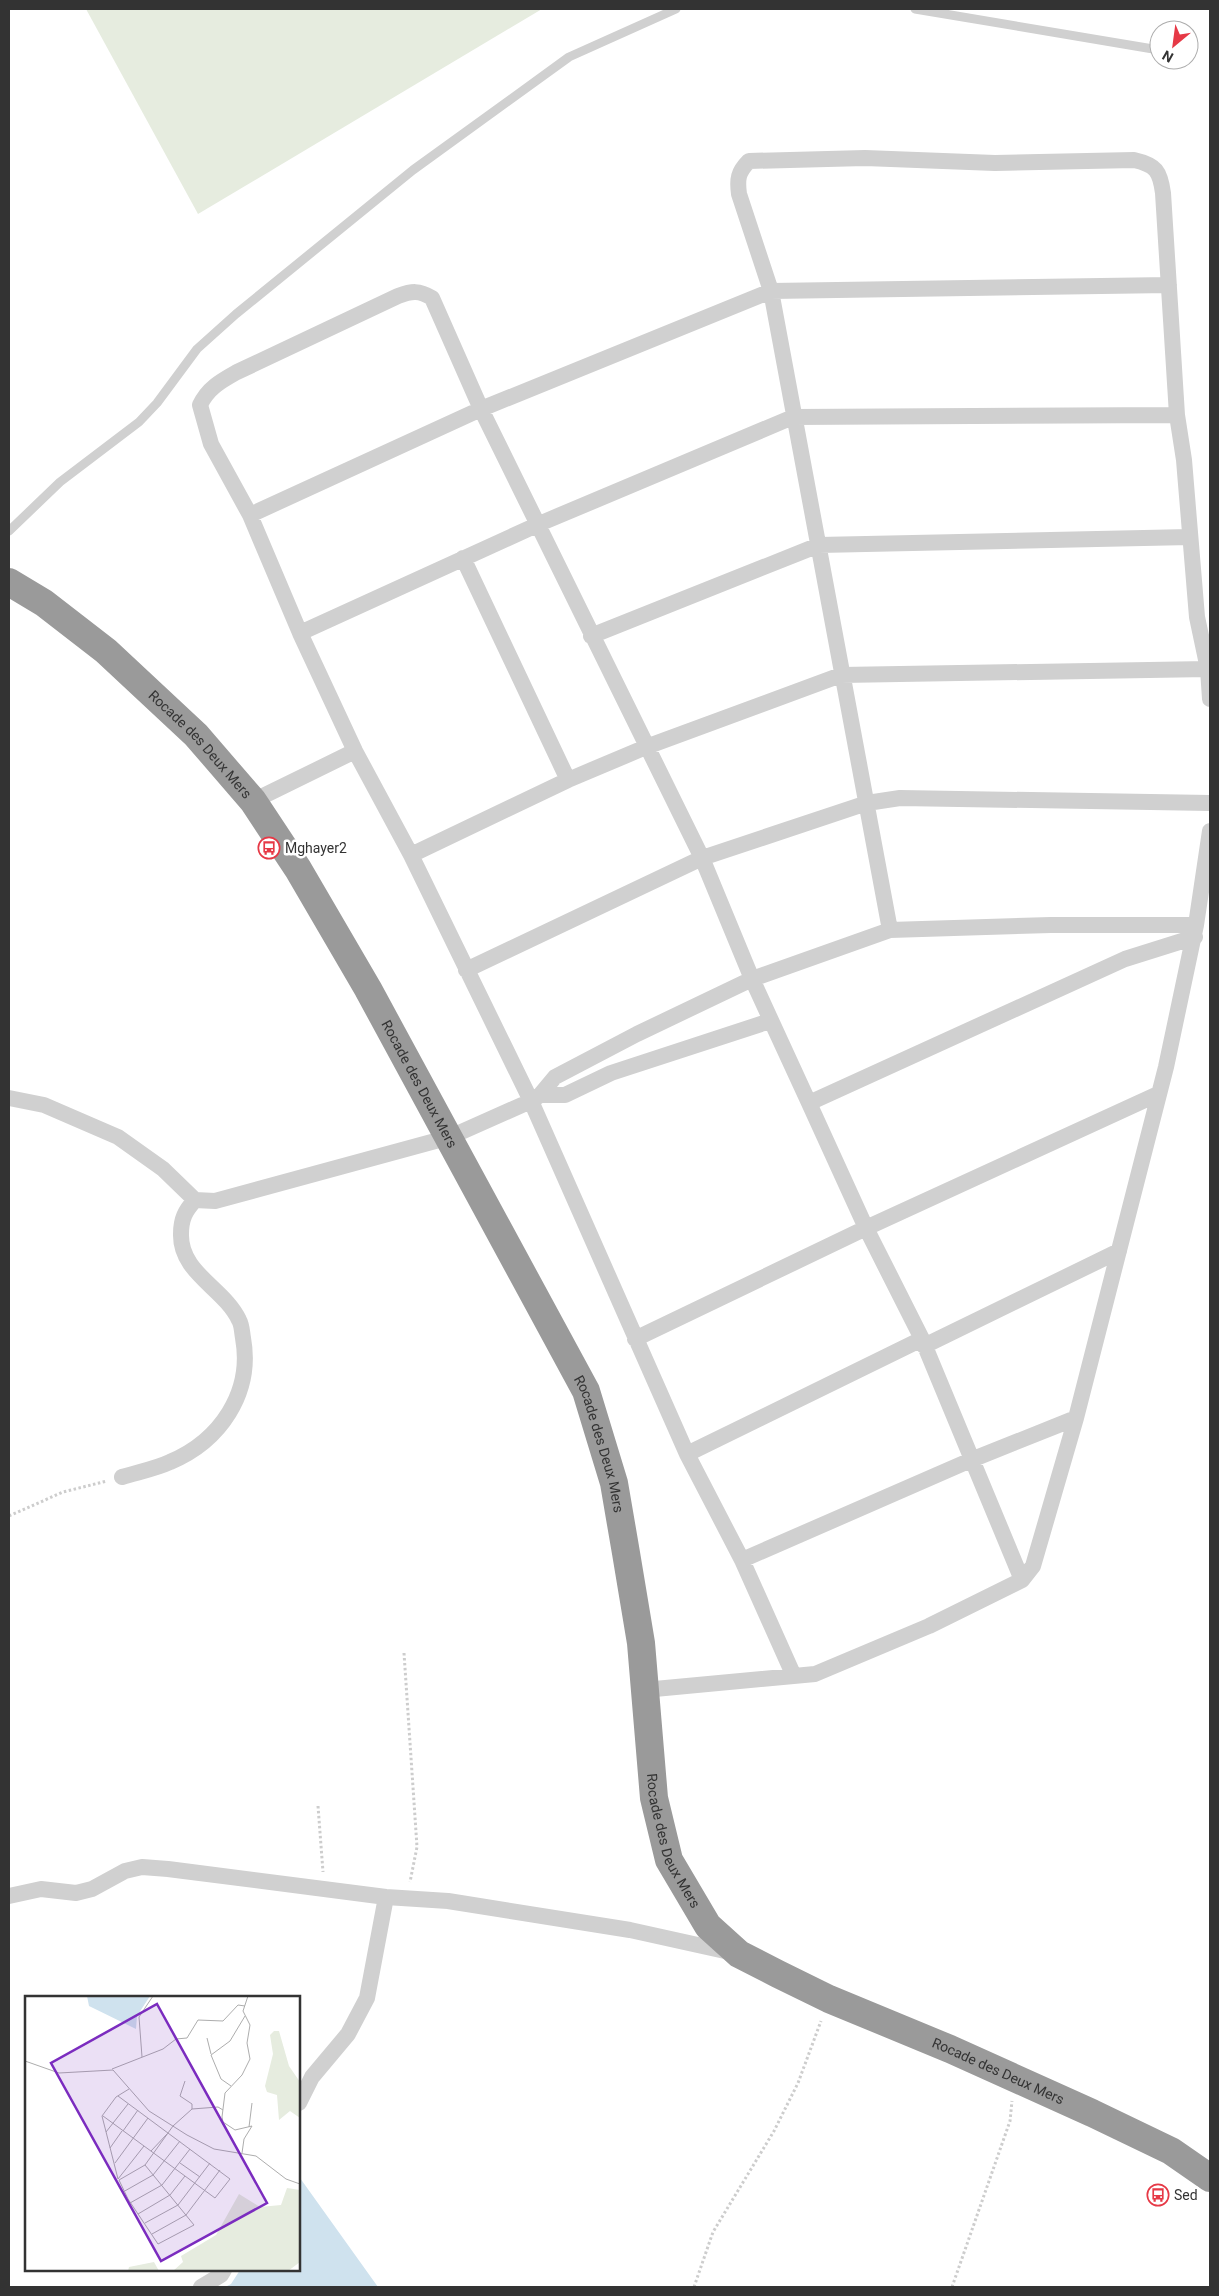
<svg xmlns="http://www.w3.org/2000/svg" width="1219" height="2296" viewBox="0 0 1219 2296" font-family="Roboto,sans-serif">
<rect width="100%" height="100%" fill="#fff"/>
<path fill="#e6ecdf" d="M86 9H542L198 214Z"/>
<path fill="#cfe2ee" d="M300 2178 378 2287H225L231 2284 240 2270H299Z"/>
<g fill="none" stroke-linecap="round" stroke-linejoin="round">
<path stroke="#cdcdcd" stroke-width="3" stroke-dasharray="2.5 2.5" stroke-linecap="butt" d="M9 1516 63 1492 107 1481
M404 1653 417 1847 410 1882
M318 1806 323 1872
M694 2287 713 2232 774 2131 798 2083 821 2021
M952 2287 1010 2121 1012 2101"/>
<path stroke="#d0d0d0" stroke-width="9" d="M915 9 1159 50
M9 531 60 482 139 422 157 403 197 349 236 314 413 170 569 57 676 9"/>
<path stroke="#d0d0d0" stroke-width="16" d="M250 515 481 409 771 291 1169 285
M463 558 568 780
M300 633 539 524 793 417 1177 415
M591 636 819 545 1190 537
M253 801 355 751
M411 855 568 780 646 747 841 675 1208 669
M1196 925 1210 831
M890 930 771 291 739 194C737 179 738 172 749 161L865 158 995 163 1134 160C1156 165 1160 171 1163 193L1177 415 1184 460 1197 617 1208 669 1210 699
M466 970 702 858 867 803 900 798 1210 803
M540 1095H565L611 1073 770 1021
M9 1098 44 1105 118 1137 163 1169 195 1200 215 1201 450 1137 531 1101 540 1095 555 1077 637 1034 752 979 890 930 1051 925H1196L1166 1067 1076 1418 1033 1566 1022 1580 929 1626 815 1674 644 1690
M809 1103 866 1228 922 1339 1022 1580
M635 1339 866 1228 1158 1094
M924 1346 1119 1251
M687 1454 922 1339
M122 1477C138 1472 155 1469 170 1462 220 1441 253 1393 243 1338 242 1333 242 1325 239 1320 224 1288 180 1273 181 1234 181 1219 185 1211 195 1200
M742 1560 971 1460 1076 1418
M793 1674 742 1560 687 1454 531 1101 411 855 355 751 300 633 250 515 211 444 200 405C208 388 221 381 237 372L398 296C412 291 419 290 432 298L481 409 702 858 752 979 809 1103 1125 959 1195 937
M9 1896 41 1889 76 1893 92 1889 125 1871 142 1867 168 1869 386 1897 448 1901 630 1930 734 1953
M299 2103 312 2077 348 2034 367 1998 386 1897
M201 2287 221 2275 224 2270"/>
<path stroke="#9a9a9a" stroke-width="28" id="s1" d="M9 582 44 603 106 651 196 735 253 801 298 869 368 989 586 1391 614 1483 626 1553 641 1643 654 1798 669 1860 708 1926 739 1954 778 1974 829 1999 950 2049 1092 2113 1171 2151 1210 2178"/>
</g>
<defs>
<g id="bus-ring" transform="scale(1.125)"><circle r="9.5" fill="#fff" stroke="#e63946" stroke-width="1.5"/><path d="M-5-6H5V4H4V6H2V4H-2V6H-4V4H-5ZM-3.5-4V0h7V-4ZM-3.5 1.2v1.5H-2V1.2ZM2 1.2v1.5H3.5V1.2Z" fill="#e63946"/></g>
</defs>
<g fill-rule="evenodd">
<use href="#bus-ring" x="269" y="848"/>
<use href="#bus-ring" x="1158" y="2195"/>
</g>
<g text-anchor="middle" stroke-width="5" stroke-linejoin="round" paint-order="stroke">
<g font-size="14" fill="#333" stroke="#fff">
<text dy="5" stroke="none"><textPath href="#s1" startOffset="252">Rocade des Deux Mers</textPath></text>
<text dy="5" stroke="none"><textPath href="#s1" startOffset="658">Rocade des Deux Mers</textPath></text>
<text dy="5" stroke="none"><textPath href="#s1" startOffset="1062">Rocade des Deux Mers</textPath></text>
<text dy="5" stroke="none"><textPath href="#s1" startOffset="1468">Rocade des Deux Mers</textPath></text>
<text dy="5" stroke="none"><textPath href="#s1" startOffset="1888">Rocade des Deux Mers</textPath></text>
</g>
<g font-size="14" fill="#333" stroke="#fff" text-anchor="start">
<text x="285" y="853">Mghayer2</text>
<text x="1174" y="2200">Sed</text>
</g>
</g>
<g transform="translate(25 1996)">
<rect width="275" height="275" fill="#fff"/>
<path d="M249 35H254L264 70 275 86V122L265 115 254 124 252 99 242 96 240 90 248 58 245 39ZM262 192 275 194V266L263 275H148L158 266 156 260 191 239 214 198 235 211 256 209ZM129 266 134 275H103L104 271Z" fill="#e6ecdf"/>
<path d="M62 0H125L112 20 111 33 64 10Z" fill="#cfe2ee"/>
<path fill="none" stroke="#adadad" stroke-width="1" d="M182 42 186 58M117 61 114 21 128 0M0 65 34 77 88 74 124 115 162 139 189 153 231 160 261 183 275 188M87 73 138 53 151 43 162 42 173 24 198 25 213 9 220 10M160 85 155 100 167 108V113M206 90 196 83 186 59 205 45 220 20M93 100 205 183 190 202 119 150 93 183M167 113 193 111 198 114M78 120 119 150M224 131 227 107M98 135 113 114M81 136 103 108M85 152 97 135M126 155 142 138M217 157 219 143 227 130 210 134 198 126 197 121 200 97 217 79 225 63 222 47 225 29 218 15 223 0M90 167 123 122M155 167 175 181M93 183 77 120 91 101 104 93M94 184 103 203 133 248 169 229 120 169M94 184 120 169 148 130 167 113M98 196 128 179 155 145M105 207 137 189 165 153M113 218 145 199 160 180M120 227 153 209 185 167M127 238 161 219 195 174"/>
<path fill="#7b2cbf" fill-opacity="0.15" stroke="#7b2cbf" stroke-width="2.5" d="M132 8 242 207 136 265 26 67Z"/>
<rect width="275" height="275" fill="none" stroke="#333" stroke-width="2.5"/>
</g>
<rect width="1219" height="2296" fill="none" stroke="#333333" stroke-width="20"/>
<g transform="translate(1174 45) rotate(209)"><circle r="24" fill="#ffffff" stroke="#adadad"/>
<path d="M0-4L9 19L0 12L-9 19Z" fill="#e63946"/>
<text y="-8" font-size="14" font-weight="bold" text-anchor="middle" fill="#333333">N</text>
</g>
</svg>
